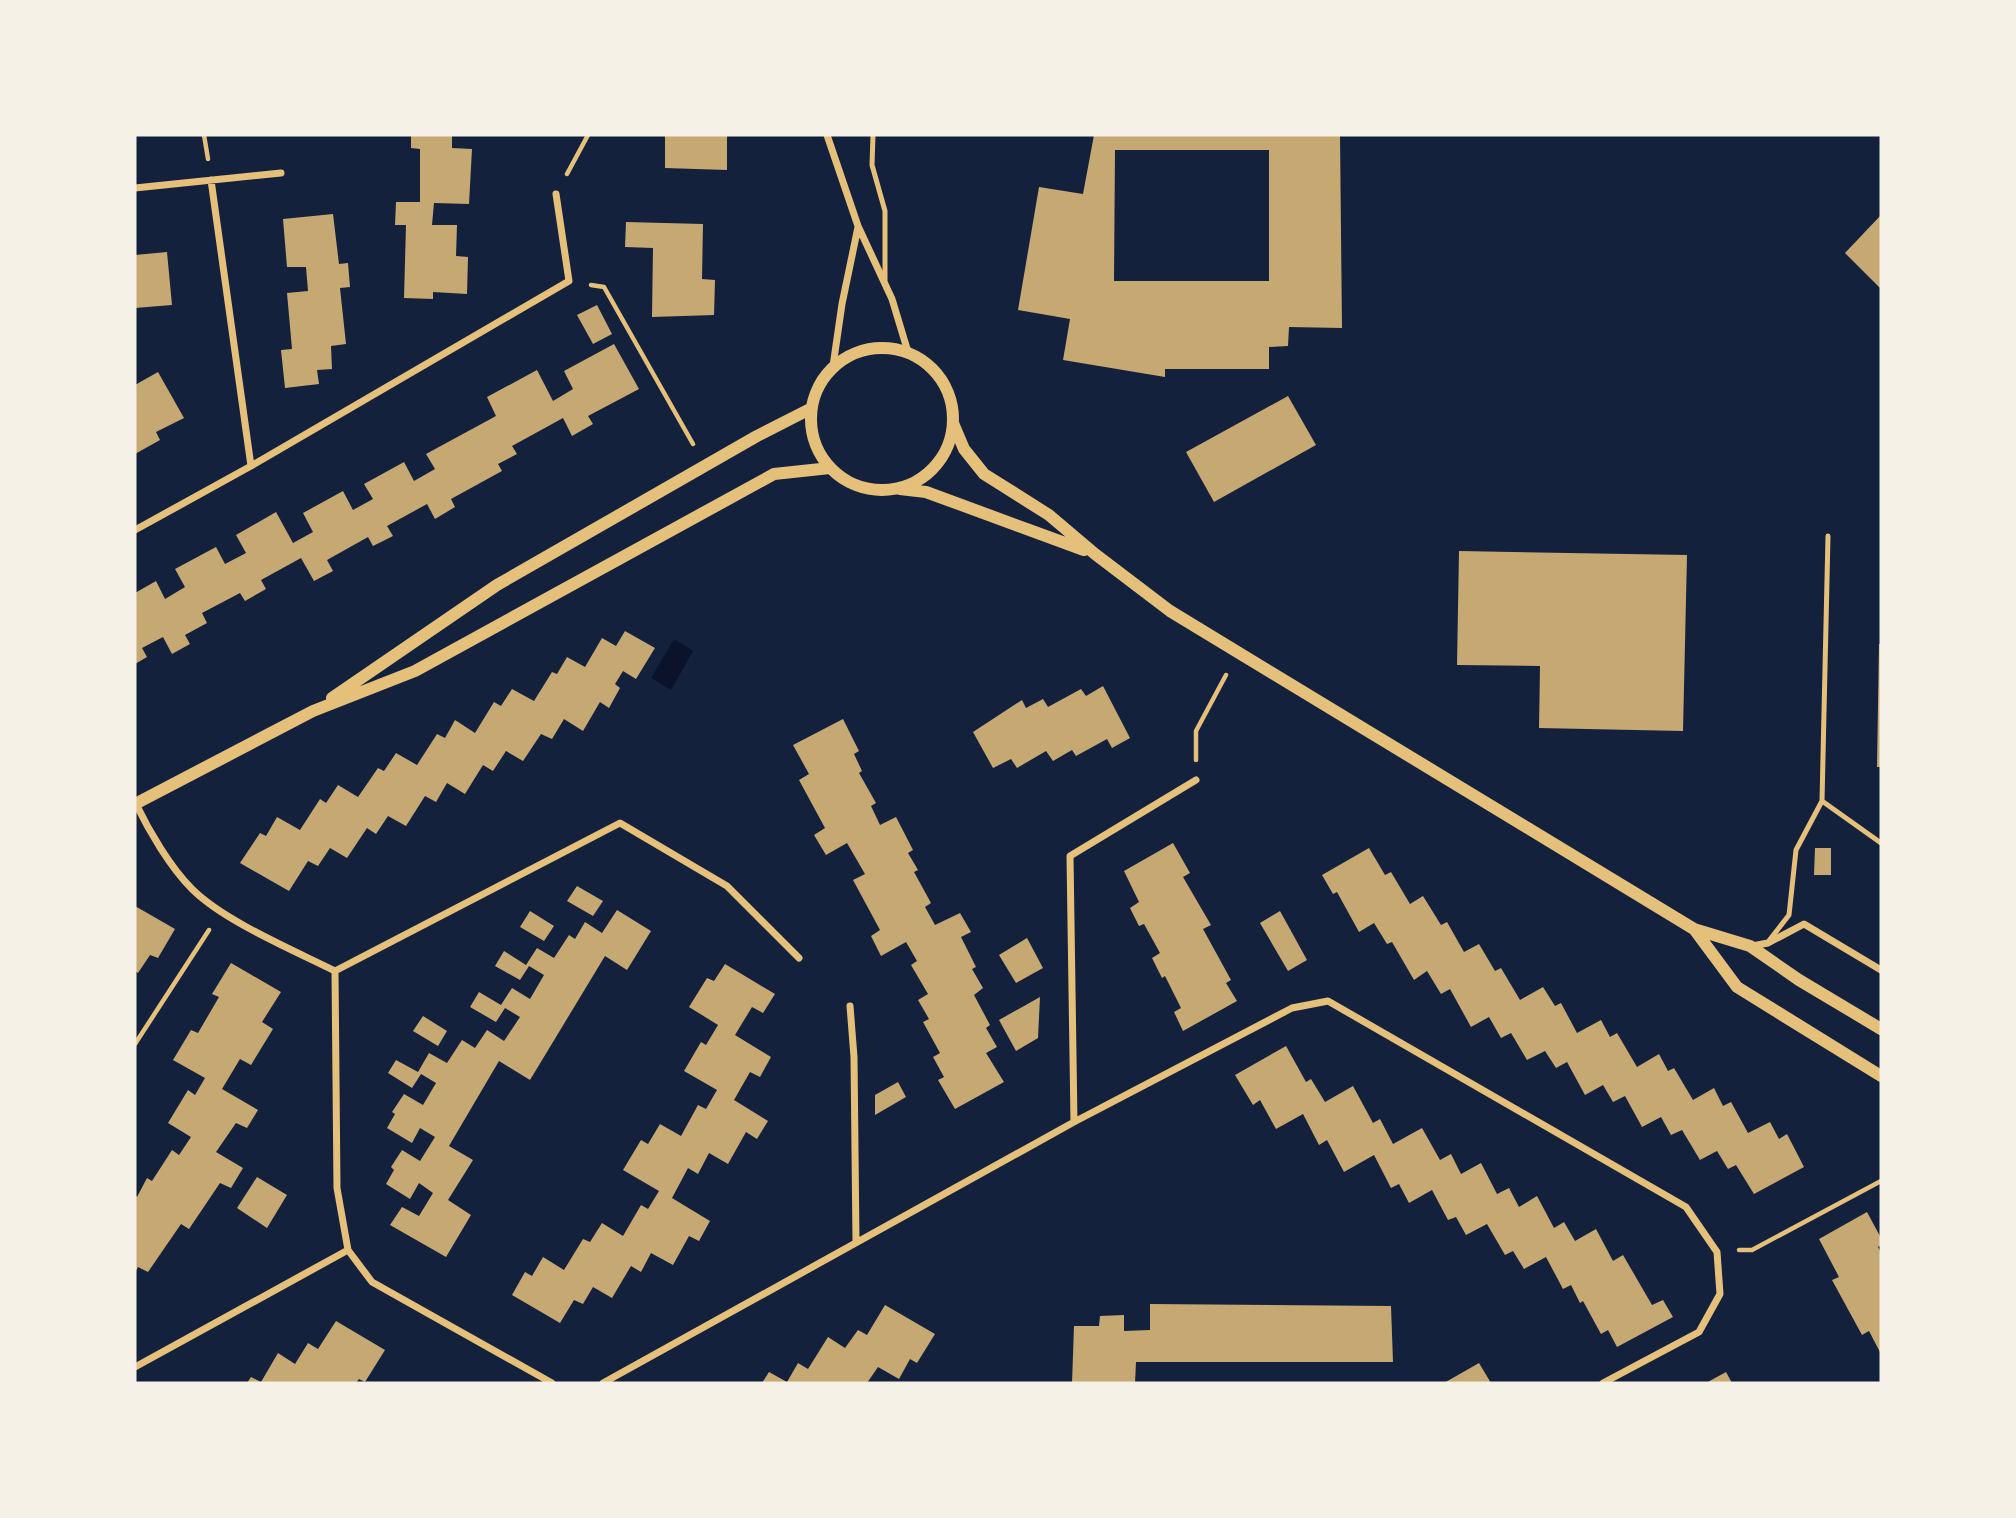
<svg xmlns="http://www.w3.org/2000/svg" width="2016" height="1518" viewBox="0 0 2016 1518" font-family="Roboto,sans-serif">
<rect width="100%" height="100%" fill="#14213d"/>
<path fill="#0b132b" d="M674 639 693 651 671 690 651 678Z"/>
<path fill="#c6a872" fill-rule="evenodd" d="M411 135H452V148L472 149 469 204 434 203 432 225H457L456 256 468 257 467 294 433 292V299L404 298 406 225H395L396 202H420V149L411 148Z
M665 135H727V170L665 168Z
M1094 135H1340L1342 328 1289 327 1288 346 1269 347V369H1165V377L1063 360 1070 319 1018 310 1039 187 1083 194ZM1115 150H1269V281H1114Z
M333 214 339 264 348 263 350 287 340 288 346 344 331 346 332 369 317 370 319 384 285 388 281 350 292 349 287 293 308 291 306 267H287L283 219Z
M1881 215V289L1845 253Z
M626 222 703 224 702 279 715 280 714 315 652 317 653 248 625 247Z
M167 252 172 305 135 308V255Z
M597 305 612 334 593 344 577 315Z
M614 344 639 389 588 416 593 424 572 436 563 418 512 446 517 454 498 464 502 471 451 499 455 507 435 519 427 504 387 526 393 536 373 546 368 537 327 560 333 571 314 581 301 558 261 580 266 589 245 601 240 593 202 613 207 623 185 635 190 644 172 654 163 637 142 648 147 657 135 664V593L156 581 165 599 185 587 175 569 216 547 225 564 246 553 236 535 276 512 293 543 313 532 303 513 343 491 353 510 373 499 364 484 404 462 414 481 435 469 426 454 496 416 487 397 537 370 553 401 573 389 564 371Z
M158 372 184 418 156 432 160 440 135 454V385Z
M1288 396 1316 445 1214 502 1186 452Z
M1459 551 1687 555 1683 731 1539 728 1540 666 1457 665Z
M625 631 655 648 636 679 623 671 615 684 620 688 609 708 600 702 583 731 564 719 552 739 541 734 523 761 506 751 493 771 483 765 465 794 447 783 436 802 425 796 406 826 388 816 376 834 367 828 347 858 330 848 318 866 308 861 289 891 240 863 260 833 266 836 277 817 300 830 320 799 326 803 338 785 358 797 378 768 384 771 396 753 417 765 437 734 445 738 455 720 475 733 494 702 501 706 512 689 534 701 552 672 557 674 567 657 585 667 602 638 616 646Z
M1879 644H1881V767H1877Z
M1103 686 1130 738 1112 748 1107 739 1076 756 1072 750 1053 761 1046 751 1017 768 1011 759 993 768 973 732 1022 700 1026 708 1043 699 1048 707 1081 689 1086 696Z
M843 719 859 751 854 754 862 771 859 773 876 803 871 806 880 825 896 817 913 850 908 853 918 870 914 872 931 903 925 907 935 925 960 913 971 932 961 937 976 967 972 969 983 988 974 995 990 1025 986 1028 997 1047 986 1053 1004 1082 955 1109 938 1080 944 1077 933 1057 940 1053 923 1022 929 1019 918 1000 928 994 911 965 917 961 906 942 881 956 871 936 880 930 853 880 865 874 847 843 826 855 814 835 825 828 799 780 809 774 793 745Z
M1173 843 1190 873 1183 877 1211 925 1203 929 1231 980 1226 983 1237 1001 1183 1031 1174 1012 1181 1008 1165 976 1162 978 1152 958 1160 953 1144 924 1139 926 1130 908 1139 902 1124 871Z
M1369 848 1385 875 1391 872 1410 904 1423 896 1441 925 1447 922 1464 952 1479 944 1495 971 1501 968 1520 1000 1543 987 1555 1006 1561 1003 1577 1033 1601 1020 1610 1037 1617 1033 1637 1067 1659 1054 1668 1071 1674 1068 1693 1100 1714 1088 1723 1106 1731 1102 1748 1133 1770 1122 1779 1139 1787 1134 1804 1167 1754 1194 1736 1165 1728 1169 1717 1151 1700 1160 1682 1130 1671 1135 1661 1117 1642 1127 1625 1096 1613 1102 1603 1085 1585 1095 1567 1062 1556 1068 1545 1051 1527 1060 1511 1033 1501 1038 1489 1017 1471 1027 1450 989 1441 994 1427 971 1414 980 1392 942 1387 944 1374 923 1359 932 1337 892 1333 894 1322 875Z
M1815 848H1831V875H1814Z
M577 886 603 901 593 916 567 901Z
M135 906 175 929 158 958 150 955 138 973 135 971Z
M617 910 651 931 627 970 605 956 530 1080 499 1061 449 1146 473 1160 448 1200 471 1215 446 1257 390 1225 402 1207 419 1216 433 1193 419 1183 410 1199 386 1184 394 1170 391 1167 402 1150 420 1161 435 1137 420 1128 412 1143 387 1128 395 1114 392 1112 404 1094 423 1105 436 1083 421 1074 412 1088 388 1073 396 1060 418 1072 429 1053 447 1063 462 1040 475 1048 487 1030 504 1041 520 1017 505 1008 496 1022 470 1007 479 992 501 1005 512 988 530 999 544 975 529 966 520 980 495 966 504 951 526 965 537 948 554 958 569 935 575 939 585 922 602 933Z
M530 911 554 926 544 941 520 927Z
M1280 911 1307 960 1288 971 1260 923Z
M1027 938 1043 968 1016 983 999 955Z
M231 963 281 992 262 1022 273 1029 251 1065 240 1059 222 1089 258 1110 247 1128 236 1123 216 1152 243 1168 231 1188 220 1183 189 1229 181 1224 148 1272 138 1267 135 1273V1195L137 1197 147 1178 152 1181 172 1150 179 1155 191 1137 168 1123 188 1090 195 1095 205 1078 173 1060 191 1030 198 1033 219 997 212 994Z
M725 964 775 994 763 1013 752 1007 735 1035 771 1057 760 1077 750 1072 734 1100 768 1121 757 1139 746 1132 728 1164 709 1153 698 1174 688 1168 672 1198 710 1221 699 1241 689 1236 673 1265 651 1253 641 1272 631 1266 612 1298 593 1287 583 1304 574 1300 560 1323 512 1295 525 1272 532 1276 543 1257 564 1270 583 1239 590 1242 602 1223 623 1236 641 1205 648 1209 659 1191 623 1170 641 1140 648 1144 660 1124 681 1136 698 1105 706 1109 717 1090 684 1071 701 1042 706 1045 718 1025 689 1007 707 978 714 981Z
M1040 997 1038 1038 1016 1051 999 1020Z
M423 1016 447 1031 438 1046 413 1031Z
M1286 1046 1306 1082 1311 1079 1325 1102 1353 1086 1373 1123 1380 1119 1393 1144 1422 1128 1440 1160 1451 1154 1461 1174 1481 1163 1497 1194 1509 1188 1519 1207 1537 1196 1554 1228 1564 1222 1575 1241 1596 1229 1613 1261 1623 1255 1652 1305 1663 1300 1673 1317 1617 1347 1608 1330 1601 1334 1583 1301 1580 1303 1571 1285 1563 1289 1546 1257 1524 1269 1513 1251 1505 1255 1487 1224 1466 1235 1456 1217 1448 1220 1432 1190 1409 1203 1399 1184 1391 1188 1374 1155 1344 1172 1327 1140 1319 1145 1303 1114 1276 1129 1260 1100 1253 1105 1235 1075Z
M898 1082 906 1097 875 1115V1095Z
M257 1177 287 1195 267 1228 237 1208Z
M1867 1212 1881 1238V1245L1878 1247 1881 1253V1354L1869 1331 1862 1335 1832 1280 1839 1277 1819 1239Z
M1150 1304 1391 1306 1393 1362H1136L1135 1383H1072L1074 1326H1099L1100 1316 1124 1315V1331L1150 1330Z
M885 1305 935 1334 917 1363 910 1359 899 1379 878 1367 867 1383H762L769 1372 787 1382 798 1363 808 1369 828 1337 845 1348 858 1330 867 1335Z
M336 1321 385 1350 365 1382 359 1379 356 1383H247L251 1377 261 1382 278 1353 295 1364 308 1343 318 1349Z
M1479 1363 1491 1383H1444Z
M1726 1372 1732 1383H1706Z"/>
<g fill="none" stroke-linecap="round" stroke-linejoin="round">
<path stroke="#e5c07b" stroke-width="4.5" d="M204 135 208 159
M567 174 588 135
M591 285 604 287 693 444
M1196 760V731L1226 675
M135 1044 209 930
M1739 1250H1752L1881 1181"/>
<path stroke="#e5c07b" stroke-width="5" d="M873 135 872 165 885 211V280
M1822 801 1881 843
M1768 942 1789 915 1796 850 1822 801 1828 536"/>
<path stroke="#e5c07b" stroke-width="7" d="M827 135 858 226 892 299 908 352
M211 180 251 466
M135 188 281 173
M833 366 842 304 858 227
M135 530 251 466 569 281 556 194
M136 804C149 831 170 867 192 889 224 921 293 950 335 971L337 1188 348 1250 372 1282 552 1383
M1752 946 1768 943 1804 924 1881 970
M335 971 620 823 727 886 799 958
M850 1006 854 1057 856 1242
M1074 1122 1070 856 1196 780
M135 1367 348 1250
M603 1383 1074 1122 1292 1008 1328 1001 1686 1207 1717 1252 1720 1294 1699 1332 1603 1383"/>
<path stroke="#e5c07b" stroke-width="12" d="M811 419a71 71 0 1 1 142 0a71 71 0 1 1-142 0Z
M953 423 964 449 984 474 1049 515 1095 554 1170 611 1694 929 1750 946 1799 980 1881 1029
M900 489 926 492 1084 550
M332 698 497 585 757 436 810 409
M135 804 313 711 415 671 774 474 830 468
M1694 929 1737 987 1881 1076"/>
</g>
<rect width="2016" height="1518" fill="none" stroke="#f6f1e7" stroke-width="273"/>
</svg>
